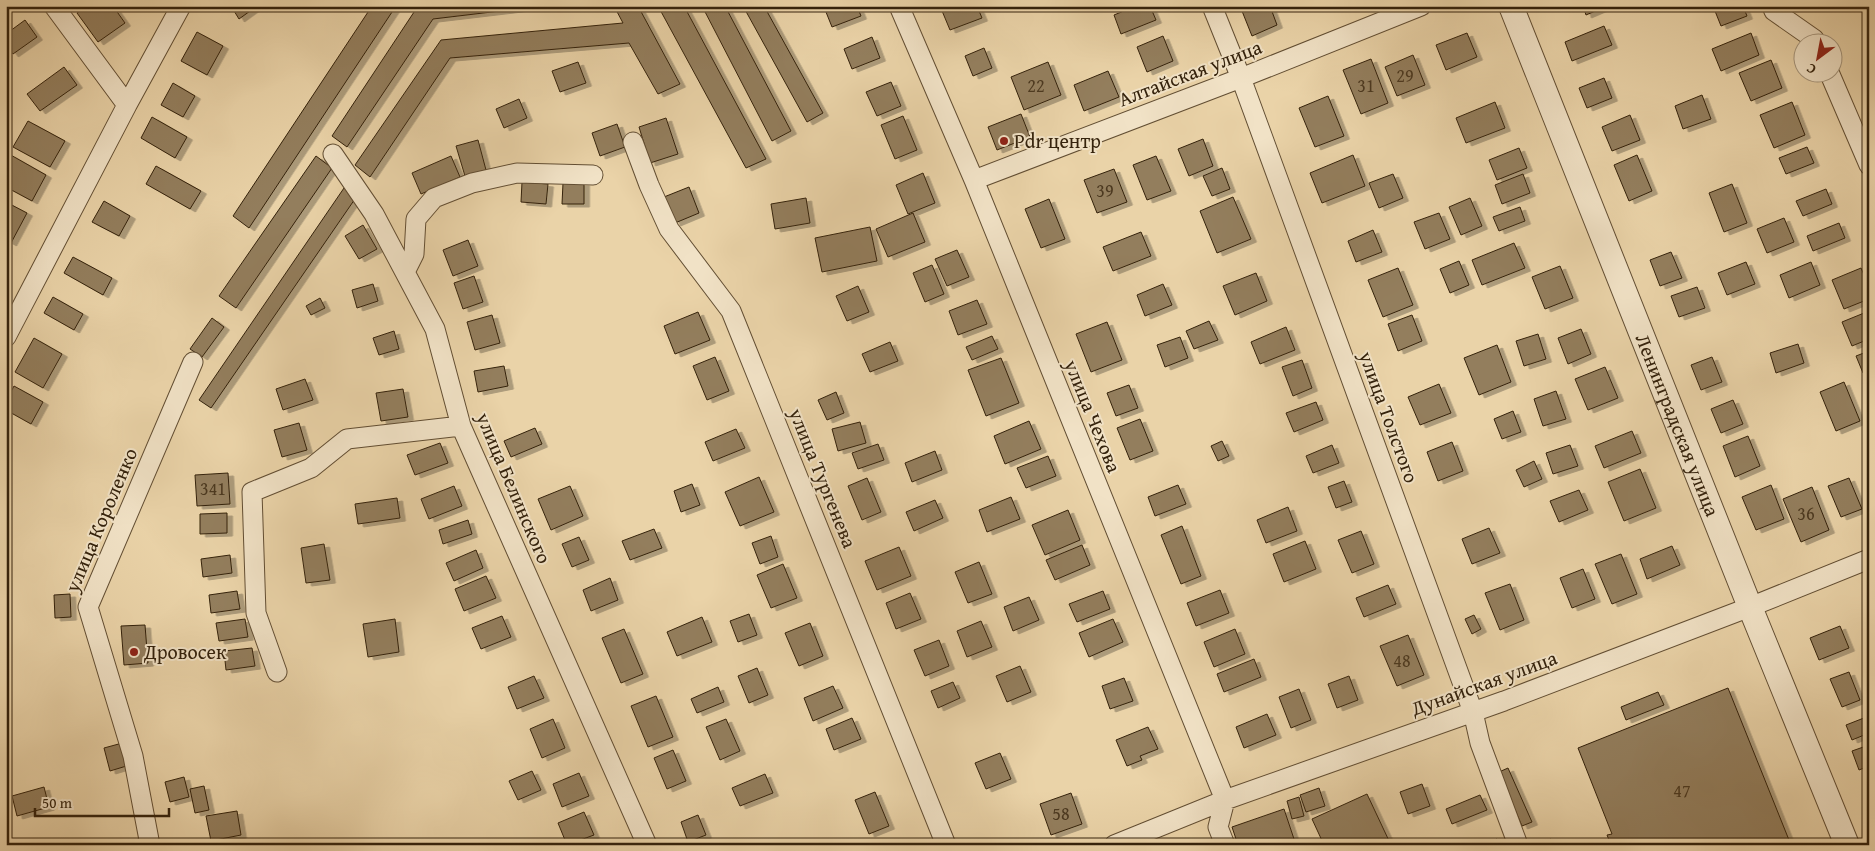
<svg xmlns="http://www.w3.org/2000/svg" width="1875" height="851" viewBox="0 0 1875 851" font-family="'Gentium Book Plus',serif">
<defs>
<filter id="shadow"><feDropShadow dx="5.5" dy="3" stdDeviation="0" flood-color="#0004"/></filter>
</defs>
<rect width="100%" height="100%" fill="#ead3a8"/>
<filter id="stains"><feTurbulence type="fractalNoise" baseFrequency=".004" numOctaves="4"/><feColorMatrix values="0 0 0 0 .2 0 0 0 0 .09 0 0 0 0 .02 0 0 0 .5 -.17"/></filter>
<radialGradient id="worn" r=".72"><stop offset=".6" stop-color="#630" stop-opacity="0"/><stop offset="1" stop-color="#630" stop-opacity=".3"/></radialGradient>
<path fill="#937e5d" stroke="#34220c" filter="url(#shadow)" d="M87 6H113L125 23 98 42 77 13Z
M231 6H257L239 19Z
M372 6H396L249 228 233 216Z
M418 6H542L433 19 347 147 332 136Z
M614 6H638L680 84 658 94 629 43 450 58 370 177 355 165 441 40 623 23Z
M658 6H684L766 159 746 168Z
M702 6H725L791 131 772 141Z
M743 6H764L823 113 807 122Z
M827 6H857L861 16 832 27 824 7Z
M940 6H977L982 18 950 30Z
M1136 6H1150L1156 20 1121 34 1114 15Z
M1240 6H1270L1277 25 1252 36Z
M1583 6H1607L1586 15Z
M1726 6H1743L1747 16 1721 26 1715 11Z
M25 20 37 37 13 54 6 45V34Z
M1604 26 1612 45 1572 61 1565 42Z
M197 32 223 46 207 75 181 61Z
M1467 33 1477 57 1446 70 1436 45Z
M1751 33 1759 55 1721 71 1712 49Z
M1163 36 1173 61 1147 72 1137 47Z
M872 37 880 58 852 69 844 49Z
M984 48 992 68 973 76 965 56Z
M1413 55 1425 85 1397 96 1385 67Z
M1371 59 1388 103 1361 114 1343 70Z
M1771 60 1782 88 1751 101 1739 73Z
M578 62 586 83 560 92 552 71Z
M1048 62 1061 95 1024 110 1011 77Z
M64 67 77 85 40 111 27 94Z
M1108 71 1119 97 1084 111 1074 85Z
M1604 78 1612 98 1587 108 1579 88Z
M891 82 901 106 877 116 866 92Z
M173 83 195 96 183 117 161 105Z
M1702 95 1711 119 1683 129 1675 106Z
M1328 96 1344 136 1315 147 1299 108Z
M519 99 527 118 504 128 496 109Z
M1495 102 1505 128 1466 143 1456 118Z
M1792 102 1805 135 1774 148 1760 115Z
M1021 114 1030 137 997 150 988 127Z
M1630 115 1640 140 1612 151 1602 127Z
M903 116 917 150 895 159 881 125Z
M152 117 187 137 175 158 141 138Z
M666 118 678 154 650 163 639 127Z
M28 121 65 141 50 167 13 147Z
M617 124 625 147 600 156 592 133Z
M1203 139 1213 166 1189 176 1178 149Z
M478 140 486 170 465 176 456 146Z
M1807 147 1814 163 1786 174 1779 158Z
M1519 148 1527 168 1497 180 1489 160Z
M9 154 46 175 32 201 6 187V158Z
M1353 155 1365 186 1322 203 1310 173Z
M1637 155 1652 191 1629 201 1614 165Z
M316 156 332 168 236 308 219 296Z
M451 156 460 177 421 194 412 173Z
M1156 156 1171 191 1147 200 1133 165Z
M156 166 201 191 190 209 146 184Z
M1222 168 1230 189 1212 196 1203 176Z
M1114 169 1127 202 1097 213 1084 180Z
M923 173 935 203 908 214 896 185Z
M1393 174 1403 198 1379 208 1369 183Z
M1523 174 1530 193 1502 204 1495 185Z
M522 182 548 184 546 204 521 202Z
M563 183H584V204H562Z
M1732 184 1747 223 1724 232 1709 193Z
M689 187 699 213 675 223 664 197Z
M344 188 357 196 211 408 199 400Z
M1826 189 1832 204 1803 216 1796 201Z
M1233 197 1251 239 1217 253 1200 211Z
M806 198 810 223 775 229 771 204Z
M1470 198 1482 226 1461 235 1449 207Z
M1049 199 1065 239 1041 248 1025 209Z
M104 201 130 216 119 236 92 222Z
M6 202 27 213 11 243 6 240Z
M1520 207 1525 221 1499 231 1493 217Z
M913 213 925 242 888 257 876 229Z
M1439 213 1450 239 1425 249 1414 222Z
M1784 218 1794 242 1767 253 1757 229Z
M1839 223 1845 238 1813 251 1807 236Z
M363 225 377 249 359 259 345 236Z
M870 227 877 261 822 272 815 238Z
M1373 230 1382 252 1356 262 1348 241Z
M1141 232 1151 256 1113 271 1103 247Z
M468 240 478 266 453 276 443 250Z
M1514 243 1525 268 1482 285 1472 260Z
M957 250 969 277 947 286 935 259Z
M1671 252 1682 278 1660 286 1650 260Z
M73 257 112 278 103 295 64 273Z
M1459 261 1469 285 1450 293 1440 269Z
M1746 262 1755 284 1727 295 1718 273Z
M1811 262 1820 285 1789 298 1780 275Z
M932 265 944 294 925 302 913 273Z
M1560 266 1573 298 1545 309 1532 277Z
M1398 268 1413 305 1383 317 1368 280Z
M1861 268 1869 286V299L1844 309 1832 280Z
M1256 273 1267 301 1235 315 1223 286Z
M474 276 483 302 463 309 454 283Z
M373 284 378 301 357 308 352 290Z
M1163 284 1172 305 1145 316 1137 295Z
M858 286 869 312 847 321 836 296Z
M1697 287 1705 308 1679 317 1671 296Z
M53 297 83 314 74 330 44 313Z
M320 298 325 308 311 315 306 306Z
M977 300 987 324 958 335 949 311Z
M1869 311V339L1852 346 1842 322Z
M698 312 710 340 675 354 664 326Z
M492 315 500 343 475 350 467 322Z
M1412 315 1422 341 1398 351 1388 324Z
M212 318 224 327 202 357 190 349Z
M1209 321 1218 340 1194 349 1186 331Z
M1107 322 1122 360 1091 372 1076 334Z
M1286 327 1295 350 1260 364 1251 342Z
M1581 329 1591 354 1568 364 1558 338Z
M394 331 399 349 379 355 373 338Z
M1538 334 1546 359 1524 366 1516 341Z
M992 336 998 349 972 360 966 347Z
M1180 337 1188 358 1165 367 1157 345Z
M34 338 62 354 43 388 15 372Z
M890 342 898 361 870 372 862 354Z
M1798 344 1804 363 1776 373 1770 353Z
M1497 345 1511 382 1479 395 1464 358Z
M1869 351V371L1863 373 1856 356Z
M715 357 729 391 707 400 693 366Z
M1712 357 1722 382 1701 390 1691 365Z
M1001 358 1019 403 986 416 968 370Z
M1302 360 1312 388 1293 396 1282 367Z
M504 366 508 386 478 392 474 371Z
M1605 367 1618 398 1588 410 1575 379Z
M305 379 313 400 283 410 276 389Z
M1844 382 1860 421 1836 431 1820 392Z
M1439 384 1451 413 1420 425 1408 397Z
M1129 385 1138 408 1116 416 1107 393Z
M14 386 43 402 31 424 6 410V401Z
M403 389 408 417 381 421 376 393Z
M1556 391 1566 419 1543 426 1534 399Z
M836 392 844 413 827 420 818 400Z
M1733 400 1743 424 1721 433 1711 409Z
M1316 402 1323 420 1294 432 1286 413Z
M1513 411 1521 432 1502 439 1494 419Z
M1140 419 1153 451 1130 460 1117 428Z
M1029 421 1041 449 1005 464 994 436Z
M860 422 866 443 838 451 832 429Z
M299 423 307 450 282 457 274 430Z
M535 428 542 444 511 457 504 441Z
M736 429 745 448 713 461 705 442Z
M1632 431 1641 453 1604 468 1595 446Z
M1748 436 1760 466 1735 477 1723 446Z
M1222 441 1229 456 1218 461 1211 446Z
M1452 442 1463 471 1438 481 1427 452Z
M440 443 448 463 415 475 407 455Z
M878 444 884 460 858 469 852 453Z
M1332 445 1339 463 1313 473 1306 456Z
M1570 445 1578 466 1553 474 1546 453Z
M935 451 942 470 912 482 905 463Z
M1048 456 1056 476 1026 488 1017 468Z
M1534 461 1542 479 1524 487 1516 470Z
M1640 469 1656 508 1624 521 1608 482Z
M228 473 230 504 197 506 195 475Z
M759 477 774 512 740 526 725 492Z
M867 478 881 512 862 520 848 486Z
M1849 478 1862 509 1841 517 1828 486Z
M1344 481 1352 502 1336 508 1328 487Z
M692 484 700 505 681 512 674 491Z
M1178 485 1186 504 1155 516 1148 497Z
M1771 485 1784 519 1756 530 1742 497Z
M454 486 462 506 429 519 421 499Z
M570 486 583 516 551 530 538 499Z
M1812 487 1829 530 1801 542 1783 499Z
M1579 490 1588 510 1559 522 1550 501Z
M1011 497 1020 519 987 532 979 510Z
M397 498 400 518 358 524 355 504Z
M935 500 943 518 914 531 906 512Z
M1288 507 1297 531 1266 543 1257 520Z
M1068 510 1080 540 1045 555 1032 525Z
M227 513V533L200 534V514Z
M468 520 472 534 443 544 439 530Z
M1182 526 1201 576 1181 584 1161 535Z
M1489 528 1500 553 1472 564 1462 539Z
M654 529 662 548 630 560 622 541Z
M1361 531 1374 564 1352 573 1338 540Z
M771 536 778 557 760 564 752 543Z
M579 537 589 560 572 567 562 544Z
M1305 541 1316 569 1284 582 1273 554Z
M324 544 330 580 306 583 301 548Z
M1082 545 1090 565 1055 580 1046 560Z
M1672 546 1680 565 1647 579 1640 559Z
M899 547 911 576 877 590 865 561Z
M476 550 483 568 454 581 446 563Z
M1621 554 1637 594 1612 604 1595 564Z
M230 555 232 573 203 577 201 559Z
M979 562 992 594 968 603 955 572Z
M783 564 797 598 771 608 757 575Z
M1583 569 1595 599 1572 608 1560 578Z
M486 576 496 598 464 611 455 589Z
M610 578 618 600 591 611 583 590Z
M1510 584 1524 620 1500 630 1485 593Z
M1388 585 1396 604 1364 617 1356 598Z
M1220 590 1229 613 1196 626 1187 603Z
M237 591 240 609 211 613 209 595Z
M1103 591 1110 609 1077 622 1069 604Z
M910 593 921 619 896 629 886 603Z
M70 594 71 617 55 618 54 595Z
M1029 597 1039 620 1013 631 1004 607Z
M749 614 757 635 738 642 730 621Z
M1474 615 1481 629 1472 634 1465 619Z
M502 616 511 637 481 649 472 628Z
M702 617 712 642 677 656 667 632Z
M245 619 248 637 219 641 216 623Z
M395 619 399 652 368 657 363 624Z
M1113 619 1123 642 1089 657 1079 633Z
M981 621 992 647 967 657 957 631Z
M810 623 823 656 799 666 785 633Z
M145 625 148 663 124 665 121 626Z
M1840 626 1849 648 1819 660 1810 638Z
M624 629 643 674 621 683 602 638Z
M1235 629 1245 654 1214 667 1204 642Z
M1408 635 1424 675 1397 686 1380 646Z
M939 640 949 666 925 676 914 650Z
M252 648 255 666 226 670 224 651Z
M1254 659 1261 677 1224 692 1217 674Z
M1020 666 1031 692 1007 702 996 676Z
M757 668 768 695 749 703 738 676Z
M1849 672 1860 700 1842 707 1830 679Z
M534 676 544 698 517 709 508 687Z
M1349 676 1358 700 1337 708 1328 684Z
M1124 678 1133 701 1110 709 1102 686Z
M953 682 960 698 938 708 931 691Z
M833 686 843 708 813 721 804 698Z
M718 687 724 702 697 713 691 699Z
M1728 688 1791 845H1611L1607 835 1612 834 1578 748Z
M1299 689 1311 720 1291 728 1279 697Z
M1658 692 1664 705 1626 720 1621 707Z
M656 696 673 737 648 747 631 706Z
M1267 714 1276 735 1244 748 1236 727Z
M1869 716V733L1852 740 1846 725Z
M852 718 861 739 834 750 826 729Z
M553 719 565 748 542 758 530 729Z
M726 719 740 751 720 760 706 727Z
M1148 727 1158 749 1140 756 1142 760 1127 766 1116 740Z
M126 742 133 764 110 771 104 748Z
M1869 745V766L1859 770 1852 751Z
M673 750 686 781 667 789 654 758Z
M1000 753 1011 779 986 789 975 763Z
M1508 768 1532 822 1522 826 1499 772Z
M532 771 541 790 518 800 509 781Z
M579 773 589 796 562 807 553 784Z
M765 774 773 793 740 806 732 788Z
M184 777 189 797 170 802 165 782Z
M1422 784 1430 806 1408 814 1400 792Z
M204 786 209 810 195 813 190 789Z
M44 787 49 807 17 816 12 796Z
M1319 788 1325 806 1306 812 1300 795Z
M875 792 889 826 869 834 855 800Z
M1071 793 1082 824 1051 835 1040 804Z
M1367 794 1391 845H1324L1312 819Z
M1480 795 1487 810 1452 824 1446 809Z
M1299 797 1304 816 1292 819 1287 801Z
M1284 809 1296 845H1238L1232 827Z
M237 811 241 835 211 841 206 816Z
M584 812 594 835 567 845 558 823Z
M698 815 706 835 688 842 681 822Z
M139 839 141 845H116Z
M1497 839 1499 845H1480Z
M1551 839 1554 845H1538Z"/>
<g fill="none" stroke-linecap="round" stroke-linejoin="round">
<g stroke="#624e33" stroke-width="21">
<path id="minor" d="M899 6 974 180 1225 800 1218 827 1225 845
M1212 6 1241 78 1473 712 1480 743 1518 845
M1772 6 1774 11 1814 39 1816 42
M1829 72 1869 165
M127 105 181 6
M633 142 649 185 669 229 731 311 946 845
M333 154 374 214 435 329 461 426 647 845
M974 180 1241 78 1421 6
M405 272 414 254 416 219 434 198 472 183 517 173 593 175
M6 337 127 105 54 6
M277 672 256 613 252 492 311 468 347 439 461 426
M150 845 133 756 88 607 193 362
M1114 845 1225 800 1504 701 1750 607 1869 559"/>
</g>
<g stroke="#624e33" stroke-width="26">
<g id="tertiary">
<path id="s1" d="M1511 6 1750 607 1847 845"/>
</g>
</g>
<use href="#minor" stroke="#f1e2c6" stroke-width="19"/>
<use href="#tertiary" stroke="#f1e2c6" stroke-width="24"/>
</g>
<g fill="#8f2418" stroke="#f1e2c6" stroke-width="2">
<circle cx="1004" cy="141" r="5"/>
<circle cx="134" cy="652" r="5"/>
</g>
<g text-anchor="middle" stroke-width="4" stroke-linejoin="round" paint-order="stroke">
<g font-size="18" fill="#4c3920">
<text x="1405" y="82">29</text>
<text x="1036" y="92">22</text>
<text x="1366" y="92">31</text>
<text x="1105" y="197">39</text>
<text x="213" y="495">341</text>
<text x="1806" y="520">36</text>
<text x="1402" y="667">48</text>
<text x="1682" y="797">47</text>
<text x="1061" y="820">58</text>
</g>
<g font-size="20" fill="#34220c" stroke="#f1e2c6">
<text transform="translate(1190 73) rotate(-21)" y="7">Алтайская улица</text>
<text transform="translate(1093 416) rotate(68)" y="7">улица Чехова</text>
<text transform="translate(1389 417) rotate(70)" y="7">улица Толстого</text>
<text dy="7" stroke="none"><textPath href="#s1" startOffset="451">Ленинградская улица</textPath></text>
<text transform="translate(823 478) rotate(68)" y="7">улица Тургенева</text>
<text transform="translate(514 488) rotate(67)" y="7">улица Белинского</text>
<text transform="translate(101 520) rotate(-67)" y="7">улица Короленко</text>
<text transform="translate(1484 683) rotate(-20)" y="7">Дунайская улица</text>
</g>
<g font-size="20" fill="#34220c" stroke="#f1e2c6" text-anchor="start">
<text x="1014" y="148">Pdr центр</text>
<text x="144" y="659">Дровосек</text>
</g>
</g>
<rect width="1875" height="851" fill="none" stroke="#ead3a8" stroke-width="25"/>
<rect x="8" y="8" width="1860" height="836" fill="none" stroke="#34220c" stroke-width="2.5"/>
<rect x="12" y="12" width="1850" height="826" fill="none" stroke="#34220c"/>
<g transform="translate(1818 58) rotate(212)"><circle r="24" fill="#f1e2c6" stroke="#a5957c"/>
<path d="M0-4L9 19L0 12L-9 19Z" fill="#8f2418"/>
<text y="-8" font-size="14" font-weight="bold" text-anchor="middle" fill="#34220c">С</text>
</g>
<path d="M35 808v8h134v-8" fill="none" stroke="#34220c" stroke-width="2.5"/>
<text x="42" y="808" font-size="15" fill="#34220c" stroke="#f1e2c6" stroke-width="4" paint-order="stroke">50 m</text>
<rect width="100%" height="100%" filter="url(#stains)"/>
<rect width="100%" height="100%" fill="url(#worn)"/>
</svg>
